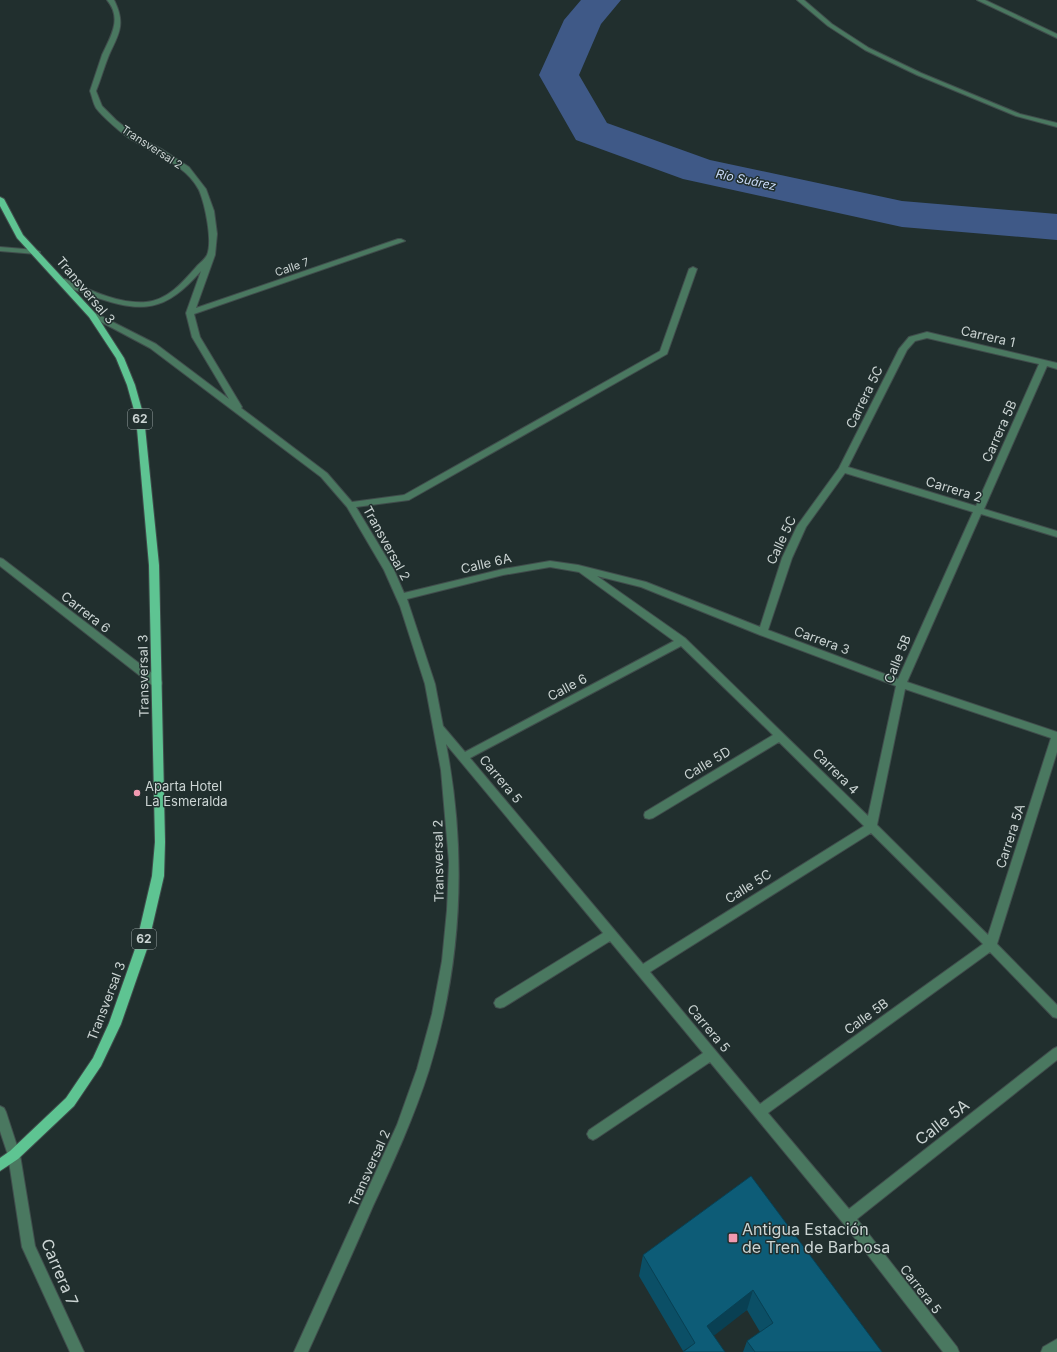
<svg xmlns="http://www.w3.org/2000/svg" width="1057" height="1352" viewBox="0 0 1057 1352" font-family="Inter,sans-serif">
<rect width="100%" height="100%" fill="#212f2e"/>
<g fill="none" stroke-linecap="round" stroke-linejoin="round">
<path fill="#3f5987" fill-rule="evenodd" d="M581 0H621L601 24 579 75 607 123 710 160 902 201 1057 214V240L902 227 683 179 576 140 539 75 564 20Z"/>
<g stroke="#404d4c" stroke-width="2">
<path id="minor" d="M107 0H114L115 2C126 25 118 35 109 55 104 67 101 79 96 91L102 106 116 120 136 136 163 150 189 167 206 189 214 211 217 234 215 255 196 308 398 239H401L405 241 194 314 200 337 242 407 241 408 327 473 352 502 404 495 660 351 689 269 693 267 697 269 667 354 409 500 356 507 394 570 404 593 503 569 550 561 578 565 646 582 760 627 782 558 797 526 839 468 899 349 909 337 927 332 1057 363V369L1047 366 984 509 1057 531V537L981 514 907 682 1057 732V752L997 944 1057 1005V1018L1053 1017 990 952 768 1113 849 1209 1053 1049 1057 1047V1060L857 1219 957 1347 959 1352H943L843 1223 710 1062 597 1138 593 1140 589 1138 587 1134 589 1130 703 1053 610 941 504 1007 500 1008 496 1007 494 1003 496 999 603 933 446 744C467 853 462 964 429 1070 414 1117 394 1161 373 1206 352 1255 330 1303 308 1352H294L397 1125 417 1069 432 1014 442 961 447 910 449 862 441 770 425 684 400 606 384 570 347 507 321 477 150 348 88 315 92 313H95L156 344 229 399 192 337 186 313 201 271C165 312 143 314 92 296 82 292 66 288 58 281L62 279H65C90 290 118 304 146 302 168 300 183 282 197 266 200 263 205 259 207 255 213 241 205 204 199 190 186 165 155 154 132 140 124 136 101 115 96 108 93 103 92 96 90 91 94 79 98 67 102 55 110 37 123 19 107 0ZM927 338 1039 364 976 506 848 467 907 350 915 341ZM845 473 973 512 898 679 768 630 792 558 806 527ZM550 567 579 572 674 641 465 752 443 726 435 684 407 599 503 575ZM597 576 641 587 760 635 896 686 868 816 685 638ZM681 646 773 735 645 812 644 815 645 818 649 819 653 818 779 742 864 826 643 964 470 758ZM905 689 1051 738 988 935 877 825ZM871 833 983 944 760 1104 650 972Z
M797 0H804L832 24 869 48 921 73 1020 114 1057 123V127L1016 116 917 75 865 50 828 26Z
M977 0H985L1057 34V38Z
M0 247 36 250 40 252 36 254 0 251Z
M0 558 3 559 161 680 162 683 161 686H153L0 566Z
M0 1106 4 1108 6 1112 20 1155 35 1246 84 1352H70L22 1247 8 1155 0 1131Z
M1057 1339V1352H1041L1043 1347Z"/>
</g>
<g stroke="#404d4c" stroke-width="2">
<path id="major" d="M0 197 4 199 23 235 95 313 124 358 135 385 144 417 159 565 165 842 164 876 147 949 121 1024 101 1066 74 1106 18 1159 0 1171V1158L10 1151 66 1098 93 1058 109 1023 135 949 152 876 155 842 149 565 136 417 127 385 116 358 89 317 17 238 0 206Z"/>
</g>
<use href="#minor" fill="#4a7860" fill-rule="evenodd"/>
<use href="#major" fill="#5ec492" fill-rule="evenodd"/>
</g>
<path fill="#0b4f66" d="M751 1176 882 1352H743L747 1341 760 1332 747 1310 683 1351 639 1276 643 1255Z"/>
<path fill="#094053" d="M753 1290 747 1310 702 1345 707 1326Z"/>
<path fill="#0d5c77" stroke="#094053" d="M751 1176 882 1352H755L747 1341 773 1323 753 1290 707 1326 725 1352H683L695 1343 643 1255Z"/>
<g fill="#f19ab1" stroke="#212f2e" stroke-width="1.5">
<circle cx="137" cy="793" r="4"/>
<rect x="728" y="1233" width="10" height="10" rx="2"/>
</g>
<g text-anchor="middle" stroke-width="3" stroke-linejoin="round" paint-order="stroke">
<g font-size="11" fill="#cbd4d3" stroke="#212f2e">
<text transform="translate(152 147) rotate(33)" y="4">Transversal 2</text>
<text transform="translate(292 267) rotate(-19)" y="4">Calle 7</text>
</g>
<g font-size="12" font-style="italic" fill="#cadbf9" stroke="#212f2e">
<text transform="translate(746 180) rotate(12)" y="4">Río Suárez</text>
</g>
<g fill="#212f2e" stroke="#98a2a2" stroke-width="1">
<rect x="128" y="409" width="24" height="20" rx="3"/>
<rect x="132" y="929" width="24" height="20" rx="3"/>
</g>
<g font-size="12" font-weight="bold" fill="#cbd4d3">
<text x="140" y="423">62</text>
<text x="144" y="943">62</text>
</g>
<g font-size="13" fill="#cbd4d3" stroke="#212f2e">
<text transform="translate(86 290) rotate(50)" y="5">Transversal 3</text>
<text transform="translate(988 336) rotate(13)" y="5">Carrera 1</text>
<text transform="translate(864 397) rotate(-64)" y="5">Carrera 5C</text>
<text transform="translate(999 431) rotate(-66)" y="5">Carrera 5B</text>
<text transform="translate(954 489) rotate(17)" y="5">Carrera 2</text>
<text transform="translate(781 540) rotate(-65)" y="5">Calle 5C</text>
<text transform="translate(387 543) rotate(61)" y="5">Transversal 2</text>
<text transform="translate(486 563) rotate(-13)" y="5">Calle 6A</text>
<text transform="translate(86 612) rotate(38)" y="5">Carrera 6</text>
<text transform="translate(822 640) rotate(20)" y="5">Carrera 3</text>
<text transform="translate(897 659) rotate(-68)" y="5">Calle 5B</text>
<text transform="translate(143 676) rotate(-91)" y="5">Transversal 3</text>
<text transform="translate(567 687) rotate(-28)" y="5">Calle 6</text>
<text transform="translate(707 763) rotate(-31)" y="5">Calle 5D</text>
<text transform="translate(836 771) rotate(45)" y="5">Carrera 4</text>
<text transform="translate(501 779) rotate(50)" y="5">Carrera 5</text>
<text transform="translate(1010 836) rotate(-72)" y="5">Carrera 5A</text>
<text transform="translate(438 861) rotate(-91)" y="5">Transversal 2</text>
<text transform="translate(748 886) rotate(-32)" y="5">Calle 5C</text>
<text transform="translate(106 1001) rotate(-69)" y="5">Transversal 3</text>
<text transform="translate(866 1016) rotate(-36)" y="5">Calle 5B</text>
<text transform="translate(709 1028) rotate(50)" y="5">Carrera 5</text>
<text transform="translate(369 1168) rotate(-66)" y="5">Transversal 2</text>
<text transform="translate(921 1289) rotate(52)" y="5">Carrera 5</text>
</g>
<g font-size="13" fill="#cbd4d3" stroke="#212f2e" text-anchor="start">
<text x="145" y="791">Aparta Hotel<tspan x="145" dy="15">La Esmeralda</tspan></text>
</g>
<g font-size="16" fill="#cbd4d3" stroke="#212f2e">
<text transform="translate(942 1122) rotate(-38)" y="6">Calle 5A</text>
<text transform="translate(60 1272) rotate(67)" y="6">Carrera 7</text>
</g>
<g font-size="16" fill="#cbd4d3" stroke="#212f2e" text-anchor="start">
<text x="742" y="1235">Antigua Estación<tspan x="742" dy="18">de Tren de Barbosa</tspan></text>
</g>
</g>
</svg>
